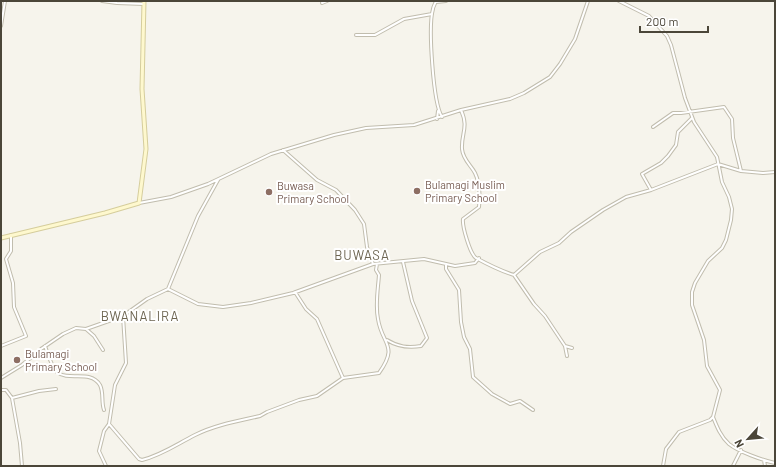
<svg xmlns="http://www.w3.org/2000/svg" width="776" height="467" viewBox="0 0 776 467" font-family="Barlow,sans-serif">
<rect width="100%" height="100%" fill="#f6f4ec"/>
<g fill="none" stroke-linecap="round" stroke-linejoin="round">
<g stroke="#c1bdae" stroke-width="4">
<path id="minor" d="M102 1 117 3 144 4
M436 1C435 4 433 7 433 9 428 26 433 103 442 117
M619 1 649 16 667 36 671 45 685 98 694 122 717 157 722 182 729 197 732 209 731 220 726 240 722 248 708 261 695 283 692 292V305L704 340 707 366 720 390 713 417 710 420 679 432 666 449 663 466
M436 2 446 1
M322 3 327 1
M1 26 5 1
M356 35H375L404 19 432 14
M461 110C469 128 461 133 462 149 463 160 471 165 475 173 480 183 480 197 479 207L463 219C462 226 470 254 476 258 487 264 501 271 514 275L540 252 559 243 571 232 603 210 626 197 651 190 718 164 741 171 763 173 775 172
M437 119 438 111
M653 127 673 113H681L724 107 732 119 733 138 741 171
M283 150 317 180 336 190 355 210 364 224 367 247 373 264
M651 190 642 174 661 163 668 156 676 145 678 132 692 118
M139 203 171 197 208 184 271 154 334 135 366 128 414 125 461 110 510 99 524 93 550 77 560 64 575 39 588 1
M446 265V269L459 290 461 322 464 337 470 349 473 377 492 394 510 404 520 401 533 410
M514 275 534 304 545 316 565 346 572 348
M168 289 198 216 218 180
M295 292 306 309 317 319 343 378 379 373C399 345 382 345 378 319 375 305 378 289 379 275L376 270 377 264
M86 329 94 336 103 350
M387 340C398 347 408 348 421 346L427 338 412 301 403 262
M1 346 26 336 14 307 13 283 6 259 11 251V235
M45 346C48 354 51 366 57 372 69 382 90 369 100 385 104 393 101 402 104 410
M565 346 567 356
M1 378 22 365 41 349 63 334 76 328 86 329 123 316 147 299 168 289 198 304 223 307 251 303 293 293 373 264 424 259 455 266 475 263 479 258
M1 390H6L12 398 20 443 22 466
M12 398 39 391 56 389
M713 417C717 427 721 437 729 444 739 452 762 460 775 463
M109 424 115 385 126 363 123 316
M764 460 765 466
M106 466 99 451 104 431 109 424 139 459 142 460C162 455 177 444 195 435 215 425 238 421 260 416L267 412 299 400 317 396 343 378
M733 466 741 450"/>
</g>
<g stroke="#d5cd9c" stroke-width="5">
<path id="secondary" d="M1 238 105 213 139 203 146 149 142 89 144 1"/>
</g>
<use href="#minor" stroke="#fff" stroke-width="2"/>
<use href="#secondary" stroke="#fef8ce" stroke-width="3"/>
</g>
<g fill="#8d6e63" stroke="#fff" stroke-width="1.5">
<circle cx="417" cy="191" r="4"/>
<circle cx="269" cy="192" r="4"/>
<circle cx="17" cy="360" r="4"/>
</g>
<g text-anchor="middle" stroke-width="4" stroke-linejoin="round" paint-order="stroke">
<g font-size="11" fill="#785e54" stroke="#fff" text-anchor="start">
<text x="425" y="189">Bulamagi Muslim<tspan x="425" dy="13">Primary School</tspan></text>
<text x="277" y="190">Buwasa<tspan x="277" dy="13">Primary School</tspan></text>
<text x="25" y="358">Bulamagi<tspan x="25" dy="13">Primary School</tspan></text>
</g>
<g font-size="13" letter-spacing="1" fill="#6d6551" stroke="#fff">
<text x="362" y="260">BUWASA</text>
<text x="140" y="321">BWANALIRA</text>
</g>
</g>
<rect width="776" height="467" fill="none" stroke="#4b4639" stroke-width="4"/>
<g transform="translate(748 439) rotate(243)" stroke="#ffffff" stroke-width="3" paint-order="stroke">
<path d="M0-3L7 15L0 10L-7 15Z" fill="#4b4639"/>
<text y="-6" font-size="11" font-weight="bold" text-anchor="middle" fill="#4b4639">N</text>
</g>
<path d="M640 26v6h68v-6" fill="none" stroke="#4b4639" stroke-width="2"/>
<text x="646" y="26" font-size="12" fill="#4b4639" stroke="#ffffff" stroke-width="3" paint-order="stroke">200 m</text>
</svg>
